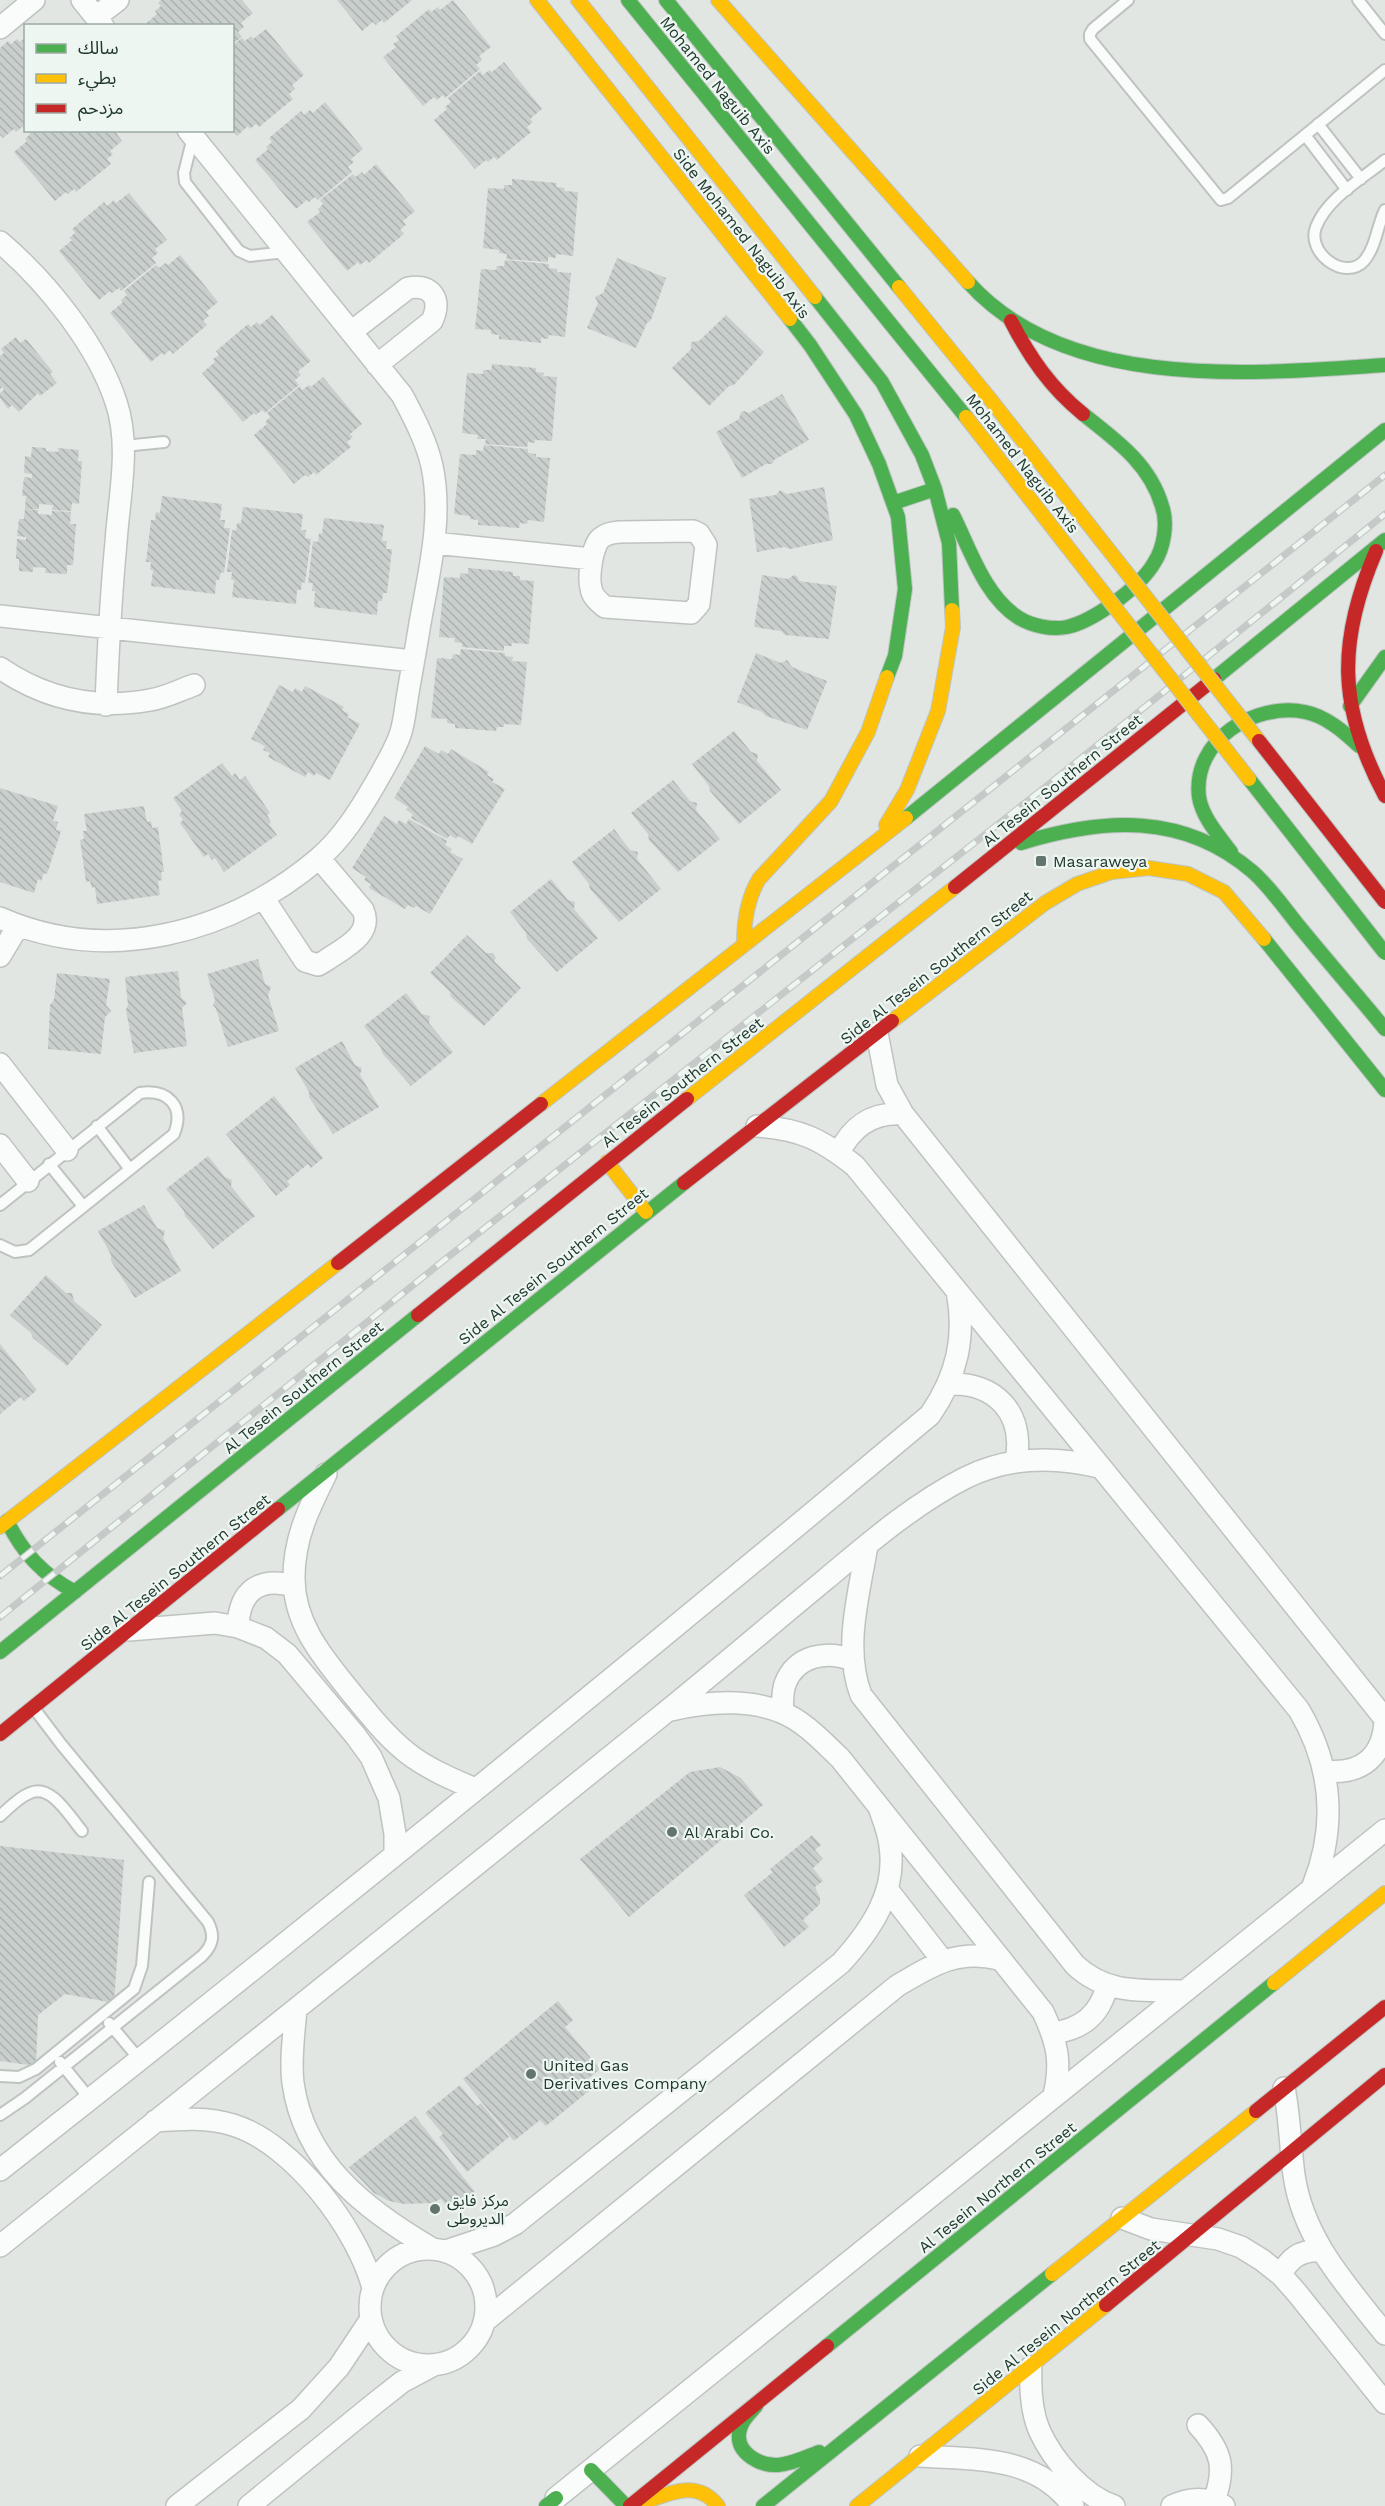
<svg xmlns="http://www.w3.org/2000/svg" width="1385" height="2506" viewBox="0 0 1385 2506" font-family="'Work Sans','Noto Sans Arabic',sans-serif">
<defs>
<pattern id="building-back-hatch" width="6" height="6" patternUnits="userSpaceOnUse" patternTransform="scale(1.5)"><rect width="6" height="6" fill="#c9cfcc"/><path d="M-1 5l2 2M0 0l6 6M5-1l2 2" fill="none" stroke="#acb2b0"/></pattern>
</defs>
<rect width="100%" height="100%" fill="#e1e6e3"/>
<path fill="url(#building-back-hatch)" d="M161 0H242L253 13 241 23 244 27 238 32 242 37 232 44V26H143L157 14 155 11 161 6 158 3Z
M337 0H412L384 23 382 20 376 25 373 22 362 31Z
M453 0 491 47 479 56 482 60 476 65 480 69 445 98 443 95 437 100 434 97 423 106 383 57 396 47 393 44 399 40 396 36 429 9 431 12 438 7 440 10Z
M266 29 304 75 292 85 295 89 289 94 293 99 259 127 256 124 250 129 248 126 237 136 232 131V46L242 38 245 41 251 36 253 39Z
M26 37V130L22 127 16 132 14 129 3 138 0 135V48L8 41 11 44 17 39 20 42Z
M504 62 542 109 530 119 533 122 527 127 531 132 497 160 494 157 488 162 486 160 475 169 434 120 447 109 445 107 451 102 448 98 480 71 483 75 489 70 492 72Z
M325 102 363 149 351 159 354 162 348 167 352 172 318 200 315 197 309 202 307 200 296 209 255 160 268 149 266 147 272 142 269 138 301 111 304 115 310 110 313 113Z
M28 130H114L122 141 110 151 113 154 107 159 111 164 76 192 74 189 68 194 66 192 55 201 14 152 27 141 25 139 30 134Z
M376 164 415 211 403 221 406 225 400 230 404 234 369 263 367 260 360 265 358 262 347 271 307 222 320 212 318 209 323 204 320 200 353 174 355 177 362 172 364 175Z
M512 179 557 183 556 187 565 188 564 191 578 192 573 256 556 254V258L548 257V262L506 259 507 254 499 253V250L483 248 488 188 504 189V185H512Z
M129 193 167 240 155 249 158 253 152 258 156 263 121 291 119 288 112 293 110 291 99 300 59 251 72 240 69 238 75 233 72 229 104 202 107 206 114 200 116 203Z
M180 255 218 302 206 312 209 316 203 321 207 325 173 354 170 350 164 355 162 353 151 362 110 313 123 302 121 300 127 295 124 291 156 265 159 268 165 263 168 265Z
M617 258 666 278 651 320 647 323 636 348 587 328 598 303 595 297 603 293Z
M505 260 549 264V268L557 269V272L571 273 565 337 549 335 548 339 541 338V343L499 339V335L491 334V330L475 329 481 269 496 270 497 266H504Z
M272 315 311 361 298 371 301 375 295 380 299 385 265 413 262 410 256 415 254 413 243 422 202 373 215 362 213 359 219 355 216 351 248 324 251 327 257 322 260 325Z
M726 315 764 352 734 385 729 386 709 406 672 368 691 349V342L699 341Z
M16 337 20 343 26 339 53 372 50 374 57 383 40 396 38 393 19 412 12 405 8 409 0 398V393L4 390 2 387 0 389V356L4 353 1 349Z
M492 364 536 368V372L544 373 543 376 557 377 552 441 535 440V443L528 442 527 447 485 444 486 439H477L478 435 462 433 467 373 483 374V370H491Z
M323 377 362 424 350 434 353 437 347 442 351 447 316 475 314 472 308 477 305 475 294 484 254 435 267 424 265 422 270 417 267 413 300 386 302 390 309 385 311 387Z
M782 394 809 440 774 460 772 464H766L742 478 716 432 739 419 741 412 744 411 749 413Z
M484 445 528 449V453L536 454V457L550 458 544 522 528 520 527 524 520 523 519 528 478 525V520L470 519V516L454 514 460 454 476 455V450L483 451Z
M32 447 46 448V451L58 452V448L79 450 78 461H82L79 504 72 503 71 511 52 510 53 505 39 504V509H25L26 496H22L24 477 32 478V474L24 473 25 456 31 457Z
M824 487 833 540 790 549 784 547 757 552 749 499 776 495 780 490 787 494Z
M162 496 222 504 220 520H225L224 528H230L224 573 221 572 219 580H216L215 594 151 586 153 570H150L151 562H146L151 520H155L156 512 160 513Z
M243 507 303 514 301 530H306L305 538 311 539 305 583 302 582 301 590H297L296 604 232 597 234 580H231L232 572H227L232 530 236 531 237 523H241Z
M25 509 38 510V514L52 515V511L71 512 70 524H76L73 565H67V574L45 573 46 568 33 567V572L19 571V559H16L17 539 26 540V537L17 536 19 519H24Z
M324 518 384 525 382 541H387L386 549H392L387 593H383L382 601H378L377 615 314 607 315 591H312L313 583H308L313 541 318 542 319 533 322 534Z
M468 568 513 572V576H520V580L534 581 529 644 512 643V646H504V651L462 647V643L454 642 455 638 439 637 444 577 460 578V573L468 574Z
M762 575 788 579 794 575 797 576 799 581 837 586 829 639 785 635 781 631 754 627Z
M461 649 505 653V656L513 657 512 661 527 662 521 725 504 724V727H497L496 731 455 728V724L447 723V719L431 718 437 658 452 659 453 654 460 655Z
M756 653 781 663 787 660 792 667 827 681 807 730 766 716 762 712 737 702Z
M279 685 293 692 295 688 302 692 305 686 344 707 342 710 349 714 347 717 360 724 330 780 316 773 314 776 308 772 305 777 268 757 270 753 263 750 265 746 251 739Z
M734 731 751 752 758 754 757 761 781 790 739 824 710 791 709 786 692 764Z
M425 746 439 754 441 750 448 754 451 749 489 772 487 775 494 779 492 782 505 789 472 844 458 836 456 839 450 835 447 839 411 818 413 814 406 810 408 807 394 798Z
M222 763 232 776 235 773 240 780 245 776 270 813 267 815 271 822 269 824 277 835 224 872 215 858 212 860 208 854 204 857 180 823 183 820 179 814 182 811 173 798Z
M673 780 690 801 697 803 696 810 720 839 678 872 649 840 648 834 631 813Z
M0 788 58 806 53 821 58 822 56 830 61 831 47 874 44 873 41 881 38 879 34 893 0 882Z
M144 806 147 822 151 821 152 828 158 827 164 872H161L162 880 158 881 160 895 97 904 95 887 92 888 90 881 86 882 80 840 84 839 83 831H87L84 814Z
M384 816 397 824 399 820 406 824 409 819 447 841 445 845 452 849 450 852 463 859 430 914 416 906 414 908 408 905 405 909 369 888 371 884 364 880 366 877 352 868Z
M614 829 630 850 638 852 637 859 661 889 619 922 590 889 589 884 572 862Z
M551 879 568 900 575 902 574 909 598 938 557 972 527 939 526 933 510 912Z
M467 935 486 953H493L496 958 494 961 521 988 484 1026 451 997 450 992 430 973Z
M258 959 265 984 271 987 268 995 279 1031 228 1047 216 1009 213 1005 215 1000 207 974Z
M178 971 181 997 187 1003 182 1008 187 1046 134 1053 126 1010 128 1005 125 977Z
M57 973 110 979 106 1005 111 1011 105 1017 101 1054 48 1049 50 1005 54 1000Z
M406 993 422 1014 430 1016 429 1023 453 1052 411 1086 382 1053 381 1048 364 1026Z
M342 1041 355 1065 362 1068 360 1075 379 1107 333 1134 309 1097V1092L295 1068Z
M274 1096 323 1158 311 1168 308 1164 287 1181 290 1185 276 1196 226 1134Z
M208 1156 225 1177 232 1180 231 1186 255 1216 213 1249 185 1216 184 1211 166 1189Z
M144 1205 157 1228 165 1231 163 1238 181 1271 135 1298 111 1261V1255L98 1231Z
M46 1275 66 1293H72L74 1301 102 1325 67 1366 33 1338 31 1333 10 1315Z
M0 1344 37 1390 24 1401 21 1397 0 1414Z
M720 1767 741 1778 763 1805 629 1917 580 1859 690 1772Z
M812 1835 821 1845 815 1850 823 1859 813 1868 823 1881 815 1887 820 1898V1904L803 1920 809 1927 784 1947 744 1895 773 1872 770 1869Z
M0 1846 124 1860 114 2003 65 1994 38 2015 36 2066 0 2061Z
M558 2001 573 2020 565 2027 600 2069 584 2082 590 2090 546 2126 540 2120 514 2141 463 2079Z
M460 2085 477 2106 481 2103 509 2137 467 2172 439 2137 443 2134 425 2113Z
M415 2116 475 2192 455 2203 446 2205 441 2199 432 2203 404 2204 389 2201 374 2193 349 2167Z"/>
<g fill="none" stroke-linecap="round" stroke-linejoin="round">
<g stroke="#bec3c0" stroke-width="14">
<path id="lane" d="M1128 0 1093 29 1090 34V39L1221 200 1228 198 1385 70
M1358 0 1385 34
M1318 124 1361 179
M1305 135 1347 190
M193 137 184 173 185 182 239 251 250 256 286 252
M1385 160C1362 179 1327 198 1316 227 1306 252 1344 282 1364 261 1376 247 1377 226 1385 210
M124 446 164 442
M97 1126 129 1168
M49 1164 83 1206
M0 1205 140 1093C168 1089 185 1106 174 1134L29 1250 15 1252 0 1245
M0 1816C9 1808 19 1797 30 1793 51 1783 70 1817 82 1831
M109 2023 140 2060
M60 2062 90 2099
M0 2076 19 2077 36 2069 134 1989 142 1966 149 1882
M0 2115 25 2098 202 1956C213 1945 215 1936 208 1922L61 1744 33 1707"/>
</g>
<g stroke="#bec3c0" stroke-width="24">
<path id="street" d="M82 0 103 26
M96 17 118 0
M0 28 34 0
M0 242C46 281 97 344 116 402 131 446 119 497 116 542 111 596 108 650 106 705
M351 332 408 288C432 284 442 299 432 321L377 365
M693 531 699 534 706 545 699 604 691 613 605 607C599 602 592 597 591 588 588 577 592 545 601 538 607 533 612 533 619 532Z
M434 543 592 559
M0 616 413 661
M0 668C45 699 95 710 150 700 164 698 180 690 194 685
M264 899 305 961 318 965 325 961C342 949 374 935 363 910L319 858
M0 918C109 966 230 933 318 859 342 839 360 810 375 784 384 768 394 752 400 735 404 724 405 711 407 699 411 674 416 649 420 623 429 572 443 518 432 466 426 440 414 418 402 395L188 130
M0 956 18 926
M877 1033 887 1085 903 1114 1385 1719C1384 1756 1362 1775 1325 1771
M0 1064 67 1150
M757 1126C800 1129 821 1139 855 1166L1299 1710C1332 1766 1337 1826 1313 1886
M0 1145 28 1181
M839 1153C852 1126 873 1112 903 1114
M949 1384C996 1382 1025 1414 1016 1461
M326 1474C309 1508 294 1538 294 1577 293 1625 326 1661 354 1696 373 1719 390 1741 414 1758 433 1771 454 1780 475 1789
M867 1545C859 1595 843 1647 861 1695L1075 1965C1107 1995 1143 1990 1184 1991
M238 1627C239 1591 259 1576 294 1586
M129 1630 215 1623 238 1627 266 1638 287 1654 355 1735 371 1757 389 1798 395 1834V1854
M671 1710C706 1702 746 1698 781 1712 804 1721 823 1742 840 1758L1043 2012C1057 2042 1062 2062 1054 2095
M782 1712C783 1703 782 1692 785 1684 796 1655 827 1650 852 1660
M887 1889 943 1961
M296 2009C294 2034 290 2059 293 2083 304 2163 366 2210 431 2248
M1052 2033C1081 2030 1100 2015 1107 1986
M1284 2088C1290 2117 1290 2146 1294 2175 1303 2239 1347 2286 1385 2334
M155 2121C181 2119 208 2117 233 2125 293 2143 358 2230 373 2288
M0 2170C314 1923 624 1671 930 1415 957 1376 966 1337 957 1291
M1122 2218 1151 2229 1218 2239 1241 2247 1262 2260 1281 2275 1297 2293 1385 2403
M0 2246C219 2070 438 1896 656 1720 713 1674 769 1626 826 1579 869 1543 914 1504 965 1478 1007 1457 1054 1456 1099 1467
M370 2307a58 58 0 1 1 116 0a58 58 0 1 1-116 0Z
M446 2251 494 2235 515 2224 841 1963C871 1930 897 1892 890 1846 889 1834 884 1821 880 1810
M1281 2275C1289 2258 1302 2249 1322 2251
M486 2320 897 1986C932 1965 957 1949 999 1959
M1031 2367C1030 2388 1031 2412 1040 2432 1053 2460 1083 2496 1114 2506
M1198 2425C1222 2451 1226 2468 1214 2501
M920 2456C977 2460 1036 2455 1073 2506
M556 2498 1385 1830
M177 2506 301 2409 339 2367 371 2319
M249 2506 374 2404 402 2382 432 2366
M1172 2506C1190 2497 1206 2497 1224 2506"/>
</g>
<g stroke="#bdc4c1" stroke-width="16">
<path id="fast" d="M628 0 966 417
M666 0 899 287
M968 282C1066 392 1252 374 1385 365
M815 297 882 382 922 455 935 489 949 543 952 610
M790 319 810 345 856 415 879 464 898 517 905 589 895 656 887 677
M893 503 935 489
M953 515C970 549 985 597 1019 618 1032 626 1052 630 1067 627 1094 621 1140 587 1154 563 1164 548 1168 523 1162 506 1150 464 1116 440 1083 414
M1214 679 1385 540
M1350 706 1385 657
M906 818 1385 430
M1021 843C1103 818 1183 812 1253 872 1272 889 1287 912 1303 931 1330 964 1358 996 1385 1029
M1231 852C1219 836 1202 817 1199 797 1192 740 1255 702 1305 712 1326 716 1344 732 1359 746
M1264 939 1385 1090
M278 1509 684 1183
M7 1521C23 1553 43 1575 75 1592
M0 1652 418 1315
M827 2346 1274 1983
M756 2406C749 2414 740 2422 739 2434 737 2454 761 2466 778 2465 792 2464 806 2457 819 2452
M591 2470 626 2506
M546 2506 556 2498
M763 2506 1052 2274"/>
</g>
<g stroke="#bdc4c1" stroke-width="16">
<path id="slow" d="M537 0 790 319
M578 0 815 297
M718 0 968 282
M899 287 990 399
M886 825 907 790 938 711 953 627 952 610
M744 943C744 920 747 899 759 879L831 801 868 732 887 677
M892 1021 1045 903 1077 884 1112 872 1149 868 1188 874 1224 892 1264 939
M687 1099 955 887
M541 1104 906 818
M607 1162 646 1212
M0 1527 338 1263
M1274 1983 1385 1893
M1052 2274 1256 2111
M647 2501C673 2492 698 2480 718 2506
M857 2506 1106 2305"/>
</g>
<g stroke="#bdc4c1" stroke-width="16">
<path id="jam" d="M1011 321C1030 358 1051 388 1083 414
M1376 551C1337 642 1338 708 1385 796
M955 887 1214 679
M684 1183 892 1021
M338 1263 541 1104
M418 1315 687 1099
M0 1734 278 1509
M1256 2111 1385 2007
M1106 2305 1385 2075
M630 2506 827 2346"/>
</g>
<use href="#lane" stroke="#fafbfb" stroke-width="10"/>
<use href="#street" stroke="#fafbfb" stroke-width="21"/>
<use href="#fast" stroke="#4caf50" stroke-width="14"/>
<use href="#slow" stroke="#ffc107" stroke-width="14"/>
<use href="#jam" stroke="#c62828" stroke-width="14"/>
<g stroke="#c5c9c8" stroke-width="7">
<path id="rail" d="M0 1576 1385 475
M0 1617 448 1257 1044 788 1385 514"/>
</g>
<use href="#rail" stroke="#eef6f1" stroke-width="4.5" stroke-dasharray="14" stroke-linecap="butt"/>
<g stroke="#bbc3c0" stroke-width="16" stroke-linecap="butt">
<path id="fast-bridge" d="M1249 779 1385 953"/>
</g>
<g stroke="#bbc3c0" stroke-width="16" stroke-linecap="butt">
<path id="slow-bridge" d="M990 399 1259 741
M966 417 1249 779"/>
</g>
<g stroke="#bbc3c0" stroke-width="16" stroke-linecap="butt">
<path id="jam-bridge" d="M1259 741 1385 902"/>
</g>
<use href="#fast-bridge" stroke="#4caf50" stroke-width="14"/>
<use href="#slow-bridge" stroke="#ffc107" stroke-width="14"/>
<use href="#jam-bridge" stroke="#c62828" stroke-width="14"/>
</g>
<g fill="#64756f" stroke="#eef6f1" stroke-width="2">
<rect x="1035" y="855" width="12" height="12" rx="3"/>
<circle cx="672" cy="1832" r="6"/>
<circle cx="531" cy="2074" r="6"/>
<circle cx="435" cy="2209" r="6"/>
</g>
<g text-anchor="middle" stroke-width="4.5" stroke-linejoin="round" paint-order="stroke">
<g font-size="16" fill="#203830" stroke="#eef6f1">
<text transform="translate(718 85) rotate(51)" y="6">Mohamed Naguib Axis</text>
<text transform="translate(742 233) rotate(52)" y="6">Side Mohamed Naguib Axis</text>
<text transform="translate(1023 463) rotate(52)" y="6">Mohamed Naguib Axis</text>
<text transform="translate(1062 780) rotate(-39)" y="6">Al Tesein Southern Street</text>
<text transform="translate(936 967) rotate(-38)" y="6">Side Al Tesein Southern Street</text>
<text transform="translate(682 1082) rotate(-38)" y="6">Al Tesein Southern Street</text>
<text transform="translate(553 1266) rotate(-39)" y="6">Side Al Tesein Southern Street</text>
<text transform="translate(303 1387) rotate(-39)" y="6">Al Tesein Southern Street</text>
<text transform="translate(175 1572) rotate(-39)" y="6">Side Al Tesein Southern Street</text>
<text transform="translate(997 2187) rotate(-39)" y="6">Al Tesein Northern Street</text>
<text transform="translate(1066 2317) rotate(-39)" y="6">Side Al Tesein Northern Street</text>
</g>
<g font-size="16" fill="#203830" stroke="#eef6f1" text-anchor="start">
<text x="1053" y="867">Masaraweya</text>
<text x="684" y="1838">Al Arabi Co.</text>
<text x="543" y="2071">United Gas<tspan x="543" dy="18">Derivatives Company</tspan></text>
<text x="447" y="2206">مركز فايق<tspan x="447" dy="18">الديروطى</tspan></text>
</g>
</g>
<rect x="24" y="24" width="210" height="108" fill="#eef6f1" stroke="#9caaa4" stroke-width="1.5"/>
<rect x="36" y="44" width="30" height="9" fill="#4caf50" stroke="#9caaa4" stroke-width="1.5"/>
<text x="78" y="54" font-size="18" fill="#203830">سالك</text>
<rect x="36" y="74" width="30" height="9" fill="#ffc107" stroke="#9caaa4" stroke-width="1.5"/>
<text x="78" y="84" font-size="18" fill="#203830">بطيء</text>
<rect x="36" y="104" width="30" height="9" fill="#c62828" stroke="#9caaa4" stroke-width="1.5"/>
<text x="78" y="114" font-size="18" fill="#203830">مزدحم</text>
</svg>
